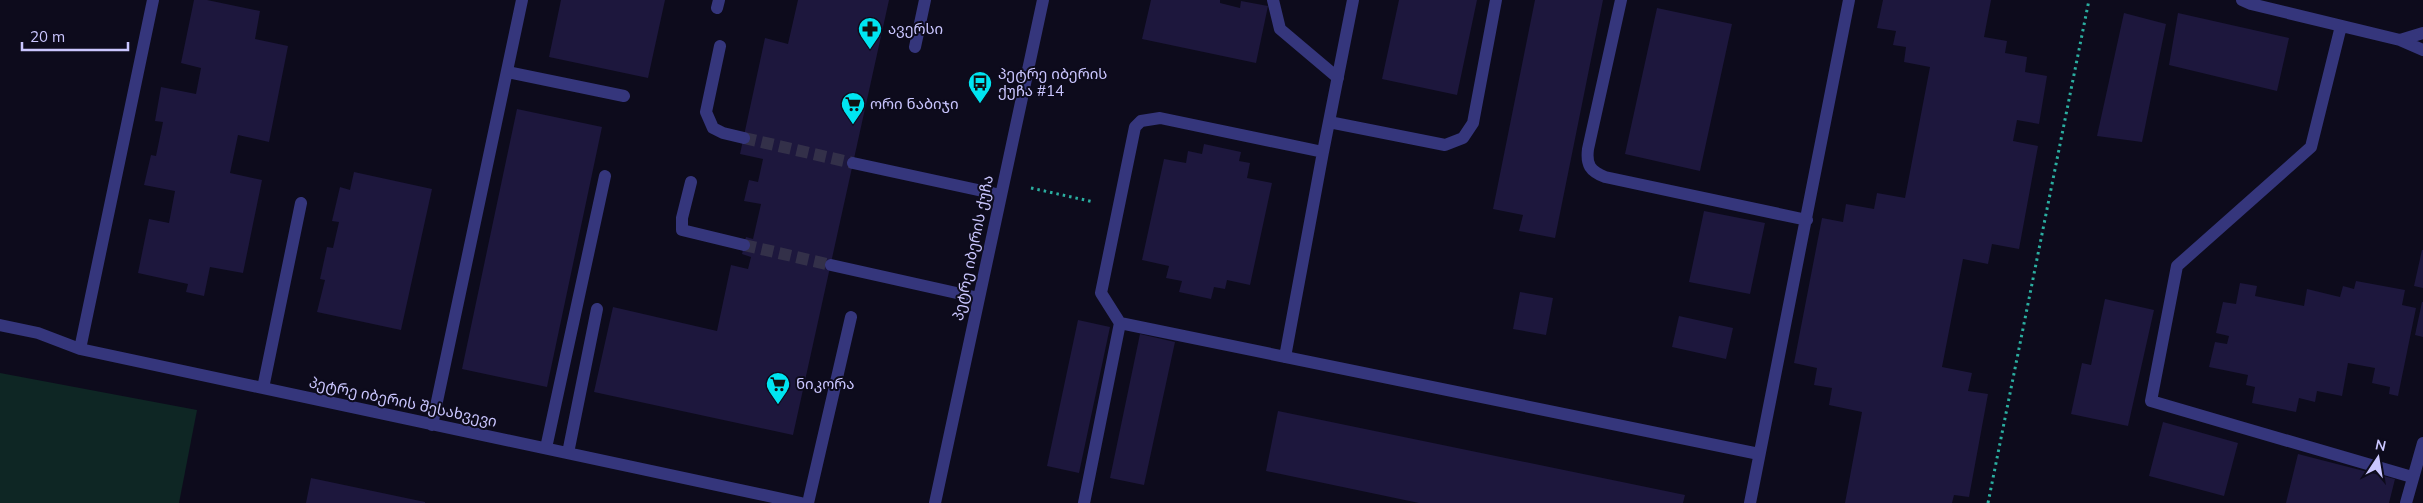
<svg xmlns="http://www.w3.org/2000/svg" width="2423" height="503" viewBox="0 0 2423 503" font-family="Mulish,'Noto Sans Georgian',sans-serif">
<rect width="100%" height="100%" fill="#0d0b1c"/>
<path fill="#0e2624" d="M0 373 197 410 179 503H0Z"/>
<path fill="#1d173d" d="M194 0H207L260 11 255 39 288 46 269 142 238 135 230 173 262 180 243 273 210 267 204 296 186 292 188 284 138 273 149 219 169 223 175 191 144 185 151 155 156 156 163 122 155 121 161 87 196 94 201 68 181 63Z
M561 0H665L648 78 549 57Z
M798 0H889L793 435 594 392 613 307 717 331 731 265 748 269 751 257 742 254 746 237 753 239 761 204 744 201 749 180 758 182 763 159 740 154 765 38 788 44Z
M1151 0H1220V3L1240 8 1241 1 1268 6 1256 63 1142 39Z
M1399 0H1477L1457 95 1382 79Z
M1535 0H1603L1555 238 1519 231 1523 215 1493 209Z
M1883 0H1991L1984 37 2007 41 2005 53 2027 57 2025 72 2047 76 2039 124 2017 120 2013 141 2038 146 2019 249 1992 244 1988 264 1963 259 1942 367 1972 373 1968 391 1988 394 1969 497 1954 495 1952 503H1845L1862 412 1829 405 1832 388 1814 385 1817 368 1794 363 1822 218 1843 222 1846 204 1874 209 1877 193 1905 198 1930 67 1904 62 1906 47 1893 45 1896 31 1877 28Z
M1657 8 1732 24 1700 171 1625 154Z
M2124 13 2166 24 2142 142 2097 136Z
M2178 13 2289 38 2277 91 2169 65Z
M517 109 602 127 547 387 462 369Z
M1204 144 1241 152 1239 161 1250 163 1247 178 1272 183 1250 285 1227 280 1225 289 1214 287 1211 299 1179 292 1182 281 1166 278 1169 266 1142 260 1164 159 1186 163 1188 151 1202 154Z
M354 172 432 189 401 330 317 312 325 280 320 279 327 247 333 248 339 222 332 221 340 187 350 190Z
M1704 211 1765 223 1750 294 1689 282Z
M2422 250H2423V288L2414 286Z
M2356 281 2405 290 2402 305 2416 308 2398 396 2389 394 2390 387 2372 383 2375 368 2348 363 2342 396 2317 391 2315 402 2299 398 2296 412 2252 403 2255 387 2246 385 2248 375 2209 367 2215 342 2227 344 2229 336 2216 333 2223 302 2236 304 2240 283 2257 286 2255 296 2304 306 2307 289 2340 297 2343 286 2354 289Z
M1520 292 1553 298 1546 335 1513 329Z
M2105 299 2154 310 2128 426 2071 414 2082 363 2091 365Z
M2422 302H2423V337L2415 335Z
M1679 316 1733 328 1726 359 1672 347Z
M1078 320 1110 327 1079 473 1047 466Z
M1140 334 1175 342 1144 485 1110 478Z
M1278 411 1685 495 1683 503H1419L1266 471Z
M2163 422 2238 443 2224 496 2149 476Z
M2298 454 2395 479 2389 503H2286Z
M311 478 425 502V503H306Z"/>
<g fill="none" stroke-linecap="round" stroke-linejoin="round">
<path stroke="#333049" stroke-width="12" stroke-dasharray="12 6" stroke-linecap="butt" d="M744 138 853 163
M744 245 831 265"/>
<path stroke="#2baea0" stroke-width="3" stroke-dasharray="2.5 4" stroke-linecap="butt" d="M1031 188 1094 202
M1988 503 2089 0"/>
<path stroke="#35367c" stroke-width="12" d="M1273 0 1280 29 1338 78
M1621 0 1588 149C1586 165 1590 171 1605 177L1807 220
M2242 0 2251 4 2400 40 2423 50
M717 8 719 0
M2341 26 2311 147 2177 266 2151 401 2412 477
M2400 40 2423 33
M720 46 706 112 713 128 723 133 744 138
M915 47 925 0
M507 72 624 96
M1329 122 1445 145 1463 138 1473 123 1496 0
M853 163 1001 195
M691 182 682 218V230L744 245
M831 265 979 298
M1120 323 1759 454
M0 325 38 333 80 349 801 503
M80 349 153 0
M1285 357 1323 152
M263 388 301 203
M432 425 522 0
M546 448 605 176
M568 453 597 309
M808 503 851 317
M935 503 1043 0
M1084 503 1120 323 1101 293 1135 127 1141 121 1160 118 1323 152 1353 0
M1750 503 1849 0
M2406 503 2423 443"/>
</g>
<defs>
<g id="pharmacy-pin" transform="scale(1.25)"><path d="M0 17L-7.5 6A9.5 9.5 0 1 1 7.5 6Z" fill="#00e5f1" stroke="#0d0b1c"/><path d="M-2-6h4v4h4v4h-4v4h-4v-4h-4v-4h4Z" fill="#111"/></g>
<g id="bus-pin" transform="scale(1.25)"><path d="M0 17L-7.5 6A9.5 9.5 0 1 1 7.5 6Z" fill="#00e5f1" stroke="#0d0b1c"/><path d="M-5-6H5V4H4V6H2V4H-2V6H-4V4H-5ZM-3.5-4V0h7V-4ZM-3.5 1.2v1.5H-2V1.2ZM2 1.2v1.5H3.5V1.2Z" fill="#111"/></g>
<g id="supermarket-pin" transform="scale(1.25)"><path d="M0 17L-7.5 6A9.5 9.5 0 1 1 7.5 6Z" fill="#00e5f1" stroke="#0d0b1c"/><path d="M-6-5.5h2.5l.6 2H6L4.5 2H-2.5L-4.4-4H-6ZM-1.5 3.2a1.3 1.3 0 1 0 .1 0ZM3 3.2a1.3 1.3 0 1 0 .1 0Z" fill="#111"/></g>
</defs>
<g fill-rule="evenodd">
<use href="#pharmacy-pin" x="870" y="29"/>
<use href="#bus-pin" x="980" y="83"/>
<use href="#supermarket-pin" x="853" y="104"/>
<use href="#supermarket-pin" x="778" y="384"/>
</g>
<g text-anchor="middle" stroke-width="4" stroke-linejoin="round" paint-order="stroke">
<g font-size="15" fill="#cac6ff" stroke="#0d0b1c" text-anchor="start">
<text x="888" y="34">ავერსი</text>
<text x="998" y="79">პეტრე იბერის<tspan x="998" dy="17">ქუჩა #14</tspan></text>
<text x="870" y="109">ორი ნაბიჯი</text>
<text x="796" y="389">ნიკორა</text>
</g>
<g font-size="15" fill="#cac6ff" stroke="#0d0b1c">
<text transform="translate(973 248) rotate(-78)" y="5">პეტრე იბერის ქუჩა</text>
<text transform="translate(403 402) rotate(12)" y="5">პეტრე იბერის შესახვევი</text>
</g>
</g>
<g transform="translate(2378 458) rotate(12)" stroke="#0d0b1c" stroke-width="4" paint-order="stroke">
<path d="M0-4L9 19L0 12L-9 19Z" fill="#cac6ff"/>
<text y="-8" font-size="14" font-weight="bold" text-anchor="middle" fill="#cac6ff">N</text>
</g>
<path d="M22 42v8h106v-8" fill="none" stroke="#cac6ff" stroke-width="2.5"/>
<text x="30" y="42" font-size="15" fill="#cac6ff" stroke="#0d0b1c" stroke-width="4" paint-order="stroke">20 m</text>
</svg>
